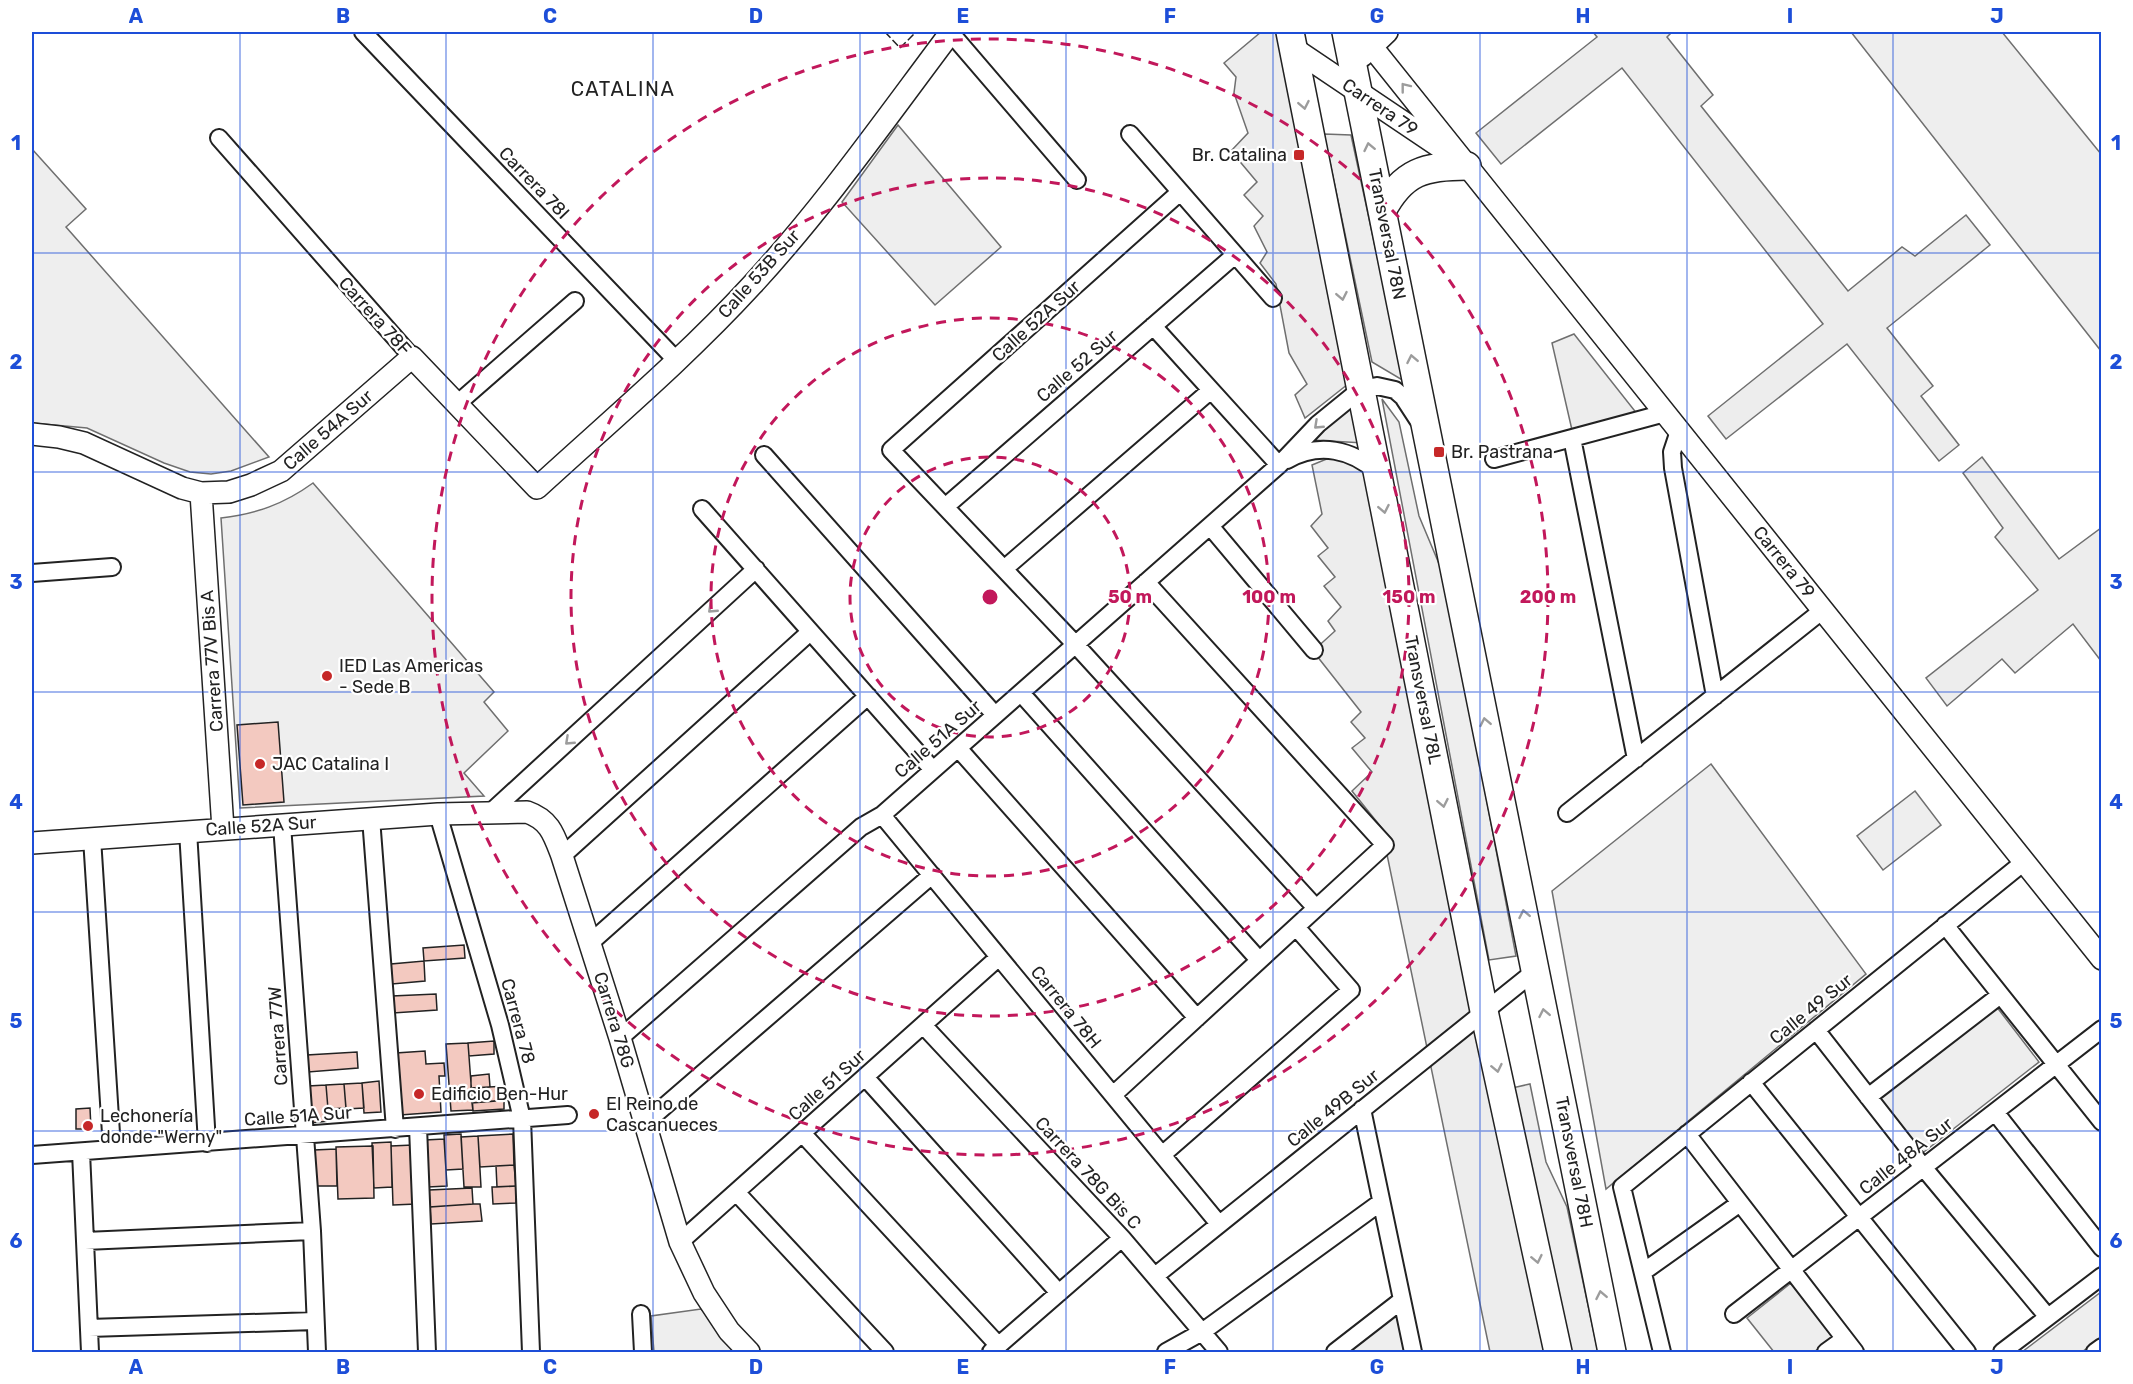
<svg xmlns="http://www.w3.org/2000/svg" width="2133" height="1384" viewBox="0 0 2133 1384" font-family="Rubik,sans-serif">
<rect width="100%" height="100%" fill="#fff"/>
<path fill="#eee" stroke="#6f6f6f" stroke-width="1.5" d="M1851 32H2002L2101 154V351Z
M898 125 1001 247 935 305 842 202Z
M1324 134 1351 135 1404 381 1372 362Z
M32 149 86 209 66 227 269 457 231 471 211 474 190 472 164 463 87 428 32 423Z
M1382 399 1399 422 1419 516 1445 578 1516 956 1489 960Z
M313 483 494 692 484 702 508 731 464 773 484 796 240 808 221 518C256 514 284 504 313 483Z
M1711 764 1866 974 1606 1189 1552 891Z
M1915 791 1941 825 1883 870 1857 836Z
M1996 1006 2039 1062 1920 1155 1878 1099Z
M1530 1084 1546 1162 1567 1207 1598 1352H1567L1512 1088Z
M1791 1283 1833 1337 1814 1352H1774L1747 1318Z
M2101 1292V1337L2082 1352H2022Z
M701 1309 740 1352H654L651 1316Z
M1396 1314 1405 1352H1348Z"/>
<path fill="#ededed" stroke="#6f6f6f" stroke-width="1.5" d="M1261 32H1278L1348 384 1305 418 1295 395 1307 384 1289 353 1276 284 1260 263 1267 252 1254 226 1263 216 1244 195 1257 182 1231 151 1248 133 1234 93 1236 77 1224 63Z
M1593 32H1672L1667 37 1713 95 1701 106 1848 291 1902 247 1915 256 1966 215 1990 245 1887 328 1933 386 1921 396 1959 445 1939 461 1847 344 1726 439 1708 416 1823 324 1622 68 1501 164 1476 133 1597 37Z
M1574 334 1638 415 1572 430 1552 343Z
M1356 404 1364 443 1312 440 1342 415Z
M1982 457 2059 559 2101 528V661L2073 624 2015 673 2002 659 1947 706 1926 678 2038 590 1995 537 2003 528 1963 473Z
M1329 458 1351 462 1363 469 1549 1352H1490L1385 845V832L1352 791 1372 772 1352 748 1365 738 1351 722 1361 712 1313 651 1335 631 1328 621 1341 607 1324 586 1335 577 1318 556 1328 548 1311 526 1322 514 1312 465Z"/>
<path fill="#f3c9c0" stroke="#222" stroke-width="1.5" d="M278 722 284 802 243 805 237 725Z
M464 945 465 958 424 961 423 948Z
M424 961 425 981 392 984 391 964Z
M436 994 437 1010 393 1013 392 996Z
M494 1041V1054L469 1056 468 1043Z
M468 1043 473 1110 451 1111 446 1044Z
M425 1051 426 1064 444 1063 445 1076H439L441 1112 400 1115 396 1053Z
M357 1052 358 1068 308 1072 307 1055Z
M489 1074 490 1087 471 1088V1076Z
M379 1081 381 1112 364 1113 362 1083Z
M362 1083 364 1108 346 1109 344 1084Z
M344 1084 346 1108 328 1109 326 1085Z
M326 1085 329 1121 310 1123 308 1086Z
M507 1086 508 1100 472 1103 471 1088Z
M504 1100V1109L473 1111 472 1103Z
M90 1108 91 1129H76V1109Z
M461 1134 463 1169 446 1170 444 1135Z
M513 1134 514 1165 480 1167 478 1136Z
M478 1136 481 1187H464L461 1137Z
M444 1139 447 1186 428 1187 425 1140Z
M391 1142 392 1187 374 1188 372 1143Z
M413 1145 416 1204 393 1205 391 1146Z
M373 1146 374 1198 338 1199 336 1147Z
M336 1149 337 1186H315L314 1150Z
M514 1165 516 1186 497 1187 496 1166Z
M516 1186V1203L493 1204 492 1187Z
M472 1188 473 1204 430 1207 429 1190Z
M473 1204H480L482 1221 431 1224 430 1207Z"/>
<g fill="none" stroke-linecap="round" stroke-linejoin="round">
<g stroke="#222" stroke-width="20">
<path id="minor" d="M363 32 677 361
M950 32 1077 180
M1130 134 1273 298
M219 138 412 357
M1180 192 891 450 1075 644 1316 908
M1153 326 1279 465
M457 404 575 301
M1679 431 1672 452 1673 468 1715 696
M1572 438 1636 759
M764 455 995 715
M1494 459 1665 413
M1287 460C1319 442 1352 449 1378 473
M945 507 1235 255
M702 509 933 770
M1210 526 1314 650
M1004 569 1211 390
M32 573 112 567
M1021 693 1259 960
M958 748 1197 1018
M490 813 756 569
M1567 813 1823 610
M438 814 500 1025 522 1119 531 1352
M882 815 1219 1224
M371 818 395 1129
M282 825 312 1231 317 1352
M188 831 207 1143
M92 838 112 1149
M562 856 810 632
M1945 925 2102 1122
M590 943 868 696
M923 1025 1122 1238 1219 1352
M1816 1030 1923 1167 2047 1316
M620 1038 861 827 882 815 1279 465 1318 424 1361 389 1377 386 1395 390 1403 397 1418 420
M865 1077 1059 1293
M1751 1082 1967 1352
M1113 1095 1385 845 1146 582
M1868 1097 1999 996
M1362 1109 1413 1352
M1995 1112 2102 1248
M644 1124 932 875
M418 1127 427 1352
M802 1133 999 1346
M1687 1134 1855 1352
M81 1152 90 1352
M32 1155 568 1115
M1162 1155 1351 990 1296 927
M736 1192 885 1352
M85 1241 312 1231
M680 1242 999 957
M1643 1272 1740 1203
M1155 1276 1535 971
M641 1314 643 1352
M1734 1314 2102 1029
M89 1328 315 1321
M991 1352 1122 1238
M1166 1352 1202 1332 1381 1202
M1335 1352 1402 1300
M1662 1352 1622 1187 2024 862
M1826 1352 1844 1339
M2002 1352 2102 1276
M2095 1352 2102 1347"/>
</g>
<g stroke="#222" stroke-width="24">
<path id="tertiary" d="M1360 32 2102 959
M1293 48 1449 153
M1362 56 1387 32
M32 434 59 437 84 443 182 488 201 493 229 492 251 485 281 471 412 357 537 488C609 422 685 358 752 285 824 207 887 117 951 32
M201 493 223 829
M32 843 438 814 527 812C550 820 554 835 562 856L620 1038 680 1242 704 1293 729 1331 749 1352"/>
</g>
<g stroke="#222" stroke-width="30">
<path id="primary" d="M1290 32 1484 1011 1558 1352
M1346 32 1612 1352
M1382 211C1403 171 1425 166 1467 166"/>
</g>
<use href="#minor" stroke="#fff" stroke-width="16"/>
<use href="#tertiary" stroke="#fff" stroke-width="21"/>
<use href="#primary" stroke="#fff" stroke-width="27"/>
<path stroke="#222" stroke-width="1.5" stroke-dasharray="8 3" stroke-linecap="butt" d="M885 32 900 48 916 32"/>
</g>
<defs><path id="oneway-chevron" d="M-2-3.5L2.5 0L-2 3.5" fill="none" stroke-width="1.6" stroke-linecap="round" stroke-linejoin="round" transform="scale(1.5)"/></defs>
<g stroke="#9c9c9c">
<use href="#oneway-chevron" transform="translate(1405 87) rotate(-128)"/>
<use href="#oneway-chevron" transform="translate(1304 105) rotate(79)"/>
<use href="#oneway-chevron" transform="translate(1369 147) rotate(-102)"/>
<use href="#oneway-chevron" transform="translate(1342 296) rotate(79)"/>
<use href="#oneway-chevron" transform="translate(1412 359) rotate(-101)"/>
<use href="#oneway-chevron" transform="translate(1318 425) rotate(137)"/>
<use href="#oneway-chevron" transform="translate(1384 509) rotate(79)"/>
<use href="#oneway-chevron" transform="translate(712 609) rotate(137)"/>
<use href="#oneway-chevron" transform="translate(1485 722) rotate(-101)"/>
<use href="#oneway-chevron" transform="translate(569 741) rotate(137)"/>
<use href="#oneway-chevron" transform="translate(1443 803) rotate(79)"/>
<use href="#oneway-chevron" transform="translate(1524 914) rotate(-101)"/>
<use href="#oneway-chevron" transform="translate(1544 1013) rotate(-101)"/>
<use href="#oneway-chevron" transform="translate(1497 1068) rotate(78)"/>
<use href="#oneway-chevron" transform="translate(1537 1259) rotate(78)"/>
<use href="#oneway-chevron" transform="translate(1601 1295) rotate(-101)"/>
</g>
<path fill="none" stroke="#1d4ed8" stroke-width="1.5" stroke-opacity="0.55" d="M240 32V1352M446 32V1352M653 32V1352M860 32V1352M1066 32V1352M1273 32V1352M1480 32V1352M1687 32V1352M1893 32V1352M32 253H2102M32 472H2102M32 692H2102M32 912H2102M32 1131H2102"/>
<g fill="none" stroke="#c2185b" stroke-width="3" stroke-dasharray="10 8">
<circle cx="990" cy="597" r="140"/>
<circle cx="990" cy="597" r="279"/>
<circle cx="990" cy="597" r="419"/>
<circle cx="990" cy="597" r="558"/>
</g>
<g fill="#c62828" stroke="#fff" stroke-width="2">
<rect x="1293" y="149" width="12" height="12" rx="3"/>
<rect x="1433" y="446" width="12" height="12" rx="3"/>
<circle cx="327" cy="676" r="6"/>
<circle cx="260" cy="764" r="6"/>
<circle cx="419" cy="1094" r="6"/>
<circle cx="594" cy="1114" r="6"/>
<circle cx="88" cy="1126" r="6"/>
</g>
<g text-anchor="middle" stroke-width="4.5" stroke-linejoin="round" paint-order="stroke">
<g font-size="18" fill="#222" stroke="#fff">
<text transform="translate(1380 107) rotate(34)" y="6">Carrera 79</text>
<text transform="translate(534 183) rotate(46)" y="6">Carrera 78I</text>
<text transform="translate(1387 234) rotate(79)" y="6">Transversal 78N</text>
<text transform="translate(759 274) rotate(-48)" y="6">Calle 53B Sur</text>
<text transform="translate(375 316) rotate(48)" y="6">Carrera 78F</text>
<text transform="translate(1036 321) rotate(-42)" y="6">Calle 52A Sur</text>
<text transform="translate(1077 366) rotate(-41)" y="6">Calle 52 Sur</text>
<text transform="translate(328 430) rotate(-41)" y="6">Calle 54A Sur</text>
<text transform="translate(1784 562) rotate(51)" y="6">Carrera 79</text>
<text transform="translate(212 661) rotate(-94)" y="6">Carrera 77V Bis A</text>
<text transform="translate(1423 700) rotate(79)" y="6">Transversal 78L</text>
<text transform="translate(938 739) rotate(-41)" y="6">Calle 51A Sur</text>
<text transform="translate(261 826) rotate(-4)" y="6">Calle 52A Sur</text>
<text transform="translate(1066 1007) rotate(51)" y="6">Carrera 78H</text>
<text transform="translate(1811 1009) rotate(-39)" y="6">Calle 49 Sur</text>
<text transform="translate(614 1020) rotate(73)" y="6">Carrera 78G</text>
<text transform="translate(518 1021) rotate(75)" y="6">Carrera 78</text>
<text transform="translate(278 1036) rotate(-94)" y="6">Carrera 77W</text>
<text transform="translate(827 1085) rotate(-42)" y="6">Calle 51 Sur</text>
<text transform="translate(1333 1108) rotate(-39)" y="6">Calle 49B Sur</text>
<text transform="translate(298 1116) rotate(-4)" y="6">Calle 51A Sur</text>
<text transform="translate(1906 1156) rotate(-38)" y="6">Calle 48A Sur</text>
<text transform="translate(1574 1162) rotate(79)" y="6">Transversal 78H</text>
<text transform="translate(1088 1173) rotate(47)" y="6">Carrera 78G Bis C</text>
</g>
<g font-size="18" fill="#222" stroke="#fff" text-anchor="start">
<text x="1287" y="161" text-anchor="end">Br. Catalina</text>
<text x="1451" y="458">Br. Pastrana</text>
<text x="339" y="672">IED Las Americas<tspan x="339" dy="21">- Sede B</tspan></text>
<text x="272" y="770">JAC Catalina I</text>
<text x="431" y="1100">Edificio Ben-Hur</text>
<text x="606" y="1110">El Reino de<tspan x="606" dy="21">Cascanueces</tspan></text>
<text x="100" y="1122">Lechonería<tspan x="100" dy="21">donde "Werny"</tspan></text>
</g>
<g font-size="20" letter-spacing="1.5" fill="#222" stroke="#fff">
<text x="623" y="96">CATALINA</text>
</g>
</g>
<circle cx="990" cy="597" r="9" fill="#c2185b" stroke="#fff" stroke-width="3"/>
<g font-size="18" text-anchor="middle" font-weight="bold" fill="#c2185b" stroke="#fff" stroke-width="4.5" stroke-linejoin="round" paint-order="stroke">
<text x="1130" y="603">50 m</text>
<text x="1269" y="603">100 m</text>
<text x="1409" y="603">150 m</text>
<text x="1548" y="603">200 m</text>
</g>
<rect width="2133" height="1384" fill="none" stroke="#ffffff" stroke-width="66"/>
<rect x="33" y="33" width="2067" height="1318" fill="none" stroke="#1d4ed8" stroke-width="2"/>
<g font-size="20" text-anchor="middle" font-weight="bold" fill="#1d4ed8">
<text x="136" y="23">A</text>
<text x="343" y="23">B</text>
<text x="550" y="23">C</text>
<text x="756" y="23">D</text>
<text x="963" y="23">E</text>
<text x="1170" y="23">F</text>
<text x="1377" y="23">G</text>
<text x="1583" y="23">H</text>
<text x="1790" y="23">I</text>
<text x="1997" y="23">J</text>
<text x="16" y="150">1</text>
<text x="2116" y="150">1</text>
<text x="16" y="369">2</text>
<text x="2116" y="369">2</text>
<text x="16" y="589">3</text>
<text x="2116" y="589">3</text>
<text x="16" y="809">4</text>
<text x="2116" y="809">4</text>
<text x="16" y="1028">5</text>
<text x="2116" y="1028">5</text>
<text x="16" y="1248">6</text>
<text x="2116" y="1248">6</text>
<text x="136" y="1374">A</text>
<text x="343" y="1374">B</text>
<text x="550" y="1374">C</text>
<text x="756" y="1374">D</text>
<text x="963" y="1374">E</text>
<text x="1170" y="1374">F</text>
<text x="1377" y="1374">G</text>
<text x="1583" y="1374">H</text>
<text x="1790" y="1374">I</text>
<text x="1997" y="1374">J</text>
</g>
</svg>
